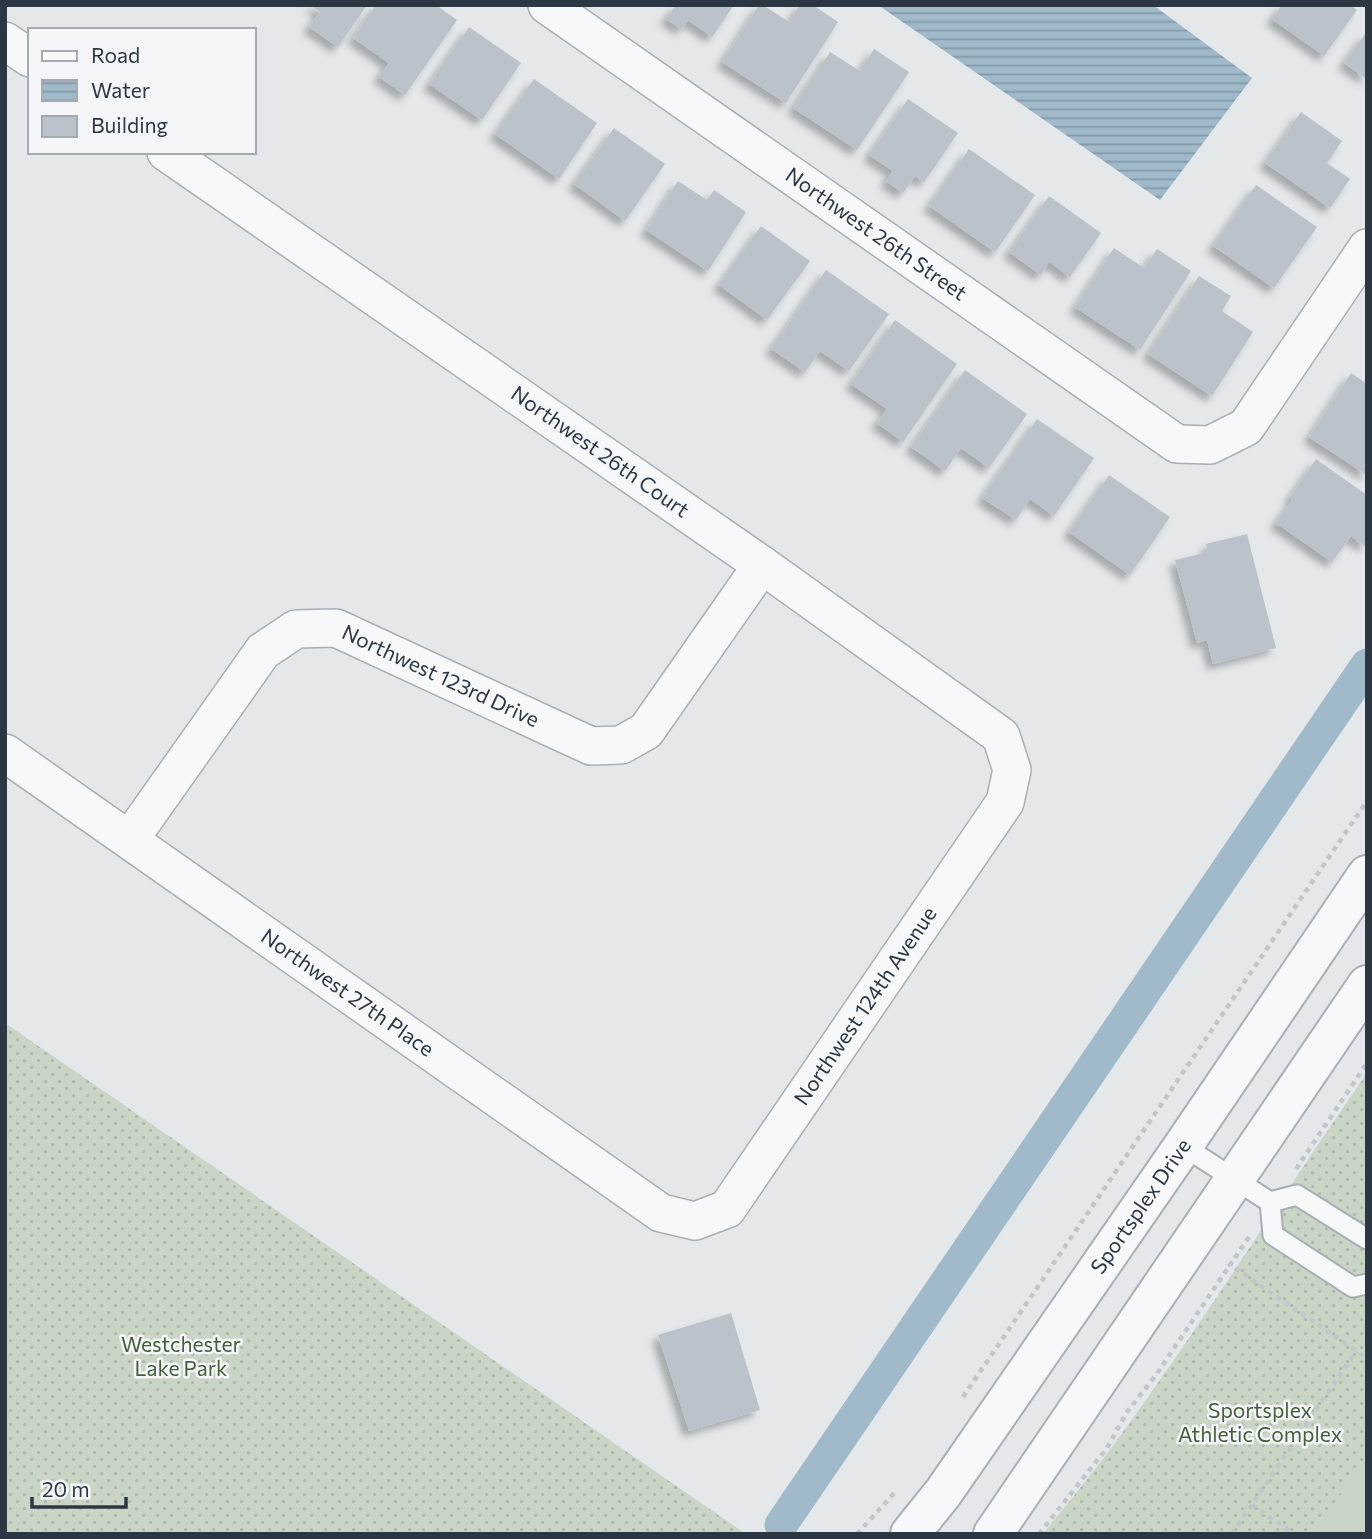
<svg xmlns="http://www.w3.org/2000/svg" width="1372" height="1539" viewBox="0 0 1372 1539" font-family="Commissioner,sans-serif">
<defs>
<pattern id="grass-dots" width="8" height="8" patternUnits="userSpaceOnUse" patternTransform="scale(1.75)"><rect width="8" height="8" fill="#cbd5c5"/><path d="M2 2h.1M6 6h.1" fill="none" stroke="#aeb7aa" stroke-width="1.8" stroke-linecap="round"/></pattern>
<pattern id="water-rules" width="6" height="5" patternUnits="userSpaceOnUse" patternTransform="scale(1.75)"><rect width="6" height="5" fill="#a0baca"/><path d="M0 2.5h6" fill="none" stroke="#8398a6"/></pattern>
<filter id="shadow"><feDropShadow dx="-6" dy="6" stdDeviation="3.5" flood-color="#0004"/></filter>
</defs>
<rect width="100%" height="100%" fill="#e4e8eb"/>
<path fill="url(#grass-dots)" d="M5 1023 746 1534H5Z
M1367 1073V1534H1043C1065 1506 1088 1479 1109 1451 1200 1328 1280 1198 1367 1073Z"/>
<path fill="#cbd5c5" d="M1367 1457V1534H1313Z"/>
<path fill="url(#water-rules)" d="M878 5H1153L1252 78 1160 200Z"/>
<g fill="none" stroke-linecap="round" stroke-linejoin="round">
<path stroke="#a0baca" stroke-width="33" d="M781 1525 1367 665"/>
</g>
<path fill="#bbc2c9" filter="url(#shadow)" d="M309 5H367L338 47 309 27 320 12Z
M376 5H436L457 20 405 95 379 77 389 63 353 38Z
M676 5H734L712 37 688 20 682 29 666 19Z
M759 5H763L789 22 800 5H813L838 22 786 103 722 62Z
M1282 5H1350L1357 10 1324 56 1272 19Z
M469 27 521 63 482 120 429 84Z
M1367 31V79L1344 63Z
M874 49 909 72 857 150 793 108 830 52 860 71Z
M534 79 597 123 559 179 495 134Z
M908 99 958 133 924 182 915 176 903 193 886 181 893 171 869 155Z
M1301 112 1342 141 1327 163 1350 179 1330 208 1265 163Z
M614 128 665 164 625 221 574 184Z
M969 149 1035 195 995 252 929 206Z
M678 181 707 200 714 190 746 212 708 271 646 230Z
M1256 185 1317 227 1274 288 1213 246Z
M1049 196 1101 233 1070 277 1049 262 1041 275 1009 252Z
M761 226 810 261 767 320 719 285Z
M1114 248 1144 268 1157 249 1191 271 1140 350 1075 307Z
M826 270 889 314 849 371 820 351 805 372 771 349Z
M1199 276 1231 296 1222 311 1253 332 1212 396 1148 354Z
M895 320 957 364 903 442 877 423 887 409 851 384Z
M965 370 1027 414 989 468 961 448 945 471 911 447Z
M1351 373 1367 384V475L1309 437Z
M1037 419 1094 458 1054 516 1030 499 1016 520 982 498Z
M1316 459 1367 495V543L1364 546 1351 536 1332 562 1276 523 1293 499 1290 497Z
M1109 475 1170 517 1130 575 1069 532Z
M1247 534 1276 648 1213 664 1207 640 1197 643 1175 560 1208 552 1206 544Z
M731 1313 760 1410 689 1431 658 1335Z"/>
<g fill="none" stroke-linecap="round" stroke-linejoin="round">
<g stroke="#a9afb6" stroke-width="23">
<path id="service" d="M1183 1146 1270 1202 1297 1195 1367 1239
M1270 1202 1273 1235 1353 1287 1367 1284"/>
</g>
<g stroke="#a9afb6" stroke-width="40">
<g id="minor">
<path id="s1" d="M547 5 1177 444 1210 445 1246 427 1367 248"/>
<path d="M5 41 30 58"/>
<path id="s2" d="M5 753 661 1213 695 1221 727 1209 1005 802 1012 770 1001 736 762 565 166 152"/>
<path id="s3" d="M130 839 263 651 296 629 336 628 591 746 621 745 646 731 762 565"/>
</g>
</g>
<g stroke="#a9afb6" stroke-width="42">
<g id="tertiary">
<path id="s4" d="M910 1534 943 1493 1183 1146 1367 875"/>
<path d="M993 1534 1367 985"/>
</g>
</g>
<path stroke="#c2c6cb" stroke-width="4.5" stroke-dasharray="5 5" stroke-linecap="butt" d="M1296 1169 1367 1063
M1249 1237 1230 1265 1367 1358
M963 1397 1367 801
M1252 1505 1294 1534
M857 1534 897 1490
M1039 1534 1107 1448 1127 1412 1156 1375 1230 1265
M1232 1534 1356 1351"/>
<use href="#service" stroke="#f7f8fa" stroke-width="19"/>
<use href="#minor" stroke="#f7f8fa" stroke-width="37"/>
<use href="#tertiary" stroke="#f7f8fa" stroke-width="38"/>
</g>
<g text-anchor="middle" stroke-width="5" stroke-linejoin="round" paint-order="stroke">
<g font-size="21" fill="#2c3744" stroke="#f4f6f9">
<text dy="7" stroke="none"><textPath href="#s1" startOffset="401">Northwest 26th Street</textPath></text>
<text transform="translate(600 452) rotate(35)" y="7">Northwest 26th Court</text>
<text dy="7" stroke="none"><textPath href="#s3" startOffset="425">Northwest 123rd Drive</textPath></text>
<text dy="7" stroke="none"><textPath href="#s2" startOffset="418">Northwest 27th Place</textPath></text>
<text dy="7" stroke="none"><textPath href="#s2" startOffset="1116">Northwest 124th Avenue</textPath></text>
<text dy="7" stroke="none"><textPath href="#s4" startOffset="401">Sportsplex Drive</textPath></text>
</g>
<g font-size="21" fill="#455f39" stroke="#f4f6f9">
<text x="181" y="1352">Westchester<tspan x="181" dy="24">Lake Park</tspan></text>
<text x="1260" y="1418">Sportsplex<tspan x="1260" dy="24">Athletic Complex</tspan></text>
</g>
</g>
<rect width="1372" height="1539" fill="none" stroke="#2c3744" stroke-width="14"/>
<rect x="28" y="28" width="228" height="126" fill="#f4f6f9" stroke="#a4aab1" stroke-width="2"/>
<rect x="42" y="51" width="35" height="10" fill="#f7f8fa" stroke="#a4aab1" stroke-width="2"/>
<text x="91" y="63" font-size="21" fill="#2c3744">Road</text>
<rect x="42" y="80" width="35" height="21" fill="url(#water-rules)" stroke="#a4aab1" stroke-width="2"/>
<text x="91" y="98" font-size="21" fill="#2c3744">Water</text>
<rect x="42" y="116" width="35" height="21" fill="#bbc2c9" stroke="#a4aab1" stroke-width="2"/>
<text x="91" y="133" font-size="21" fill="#2c3744">Building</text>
<path d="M32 1497v10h94v-10" fill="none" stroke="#2c3744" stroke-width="3.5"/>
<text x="42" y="1497" font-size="21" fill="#2c3744" stroke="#f4f6f9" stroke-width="5" paint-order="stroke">20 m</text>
</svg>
